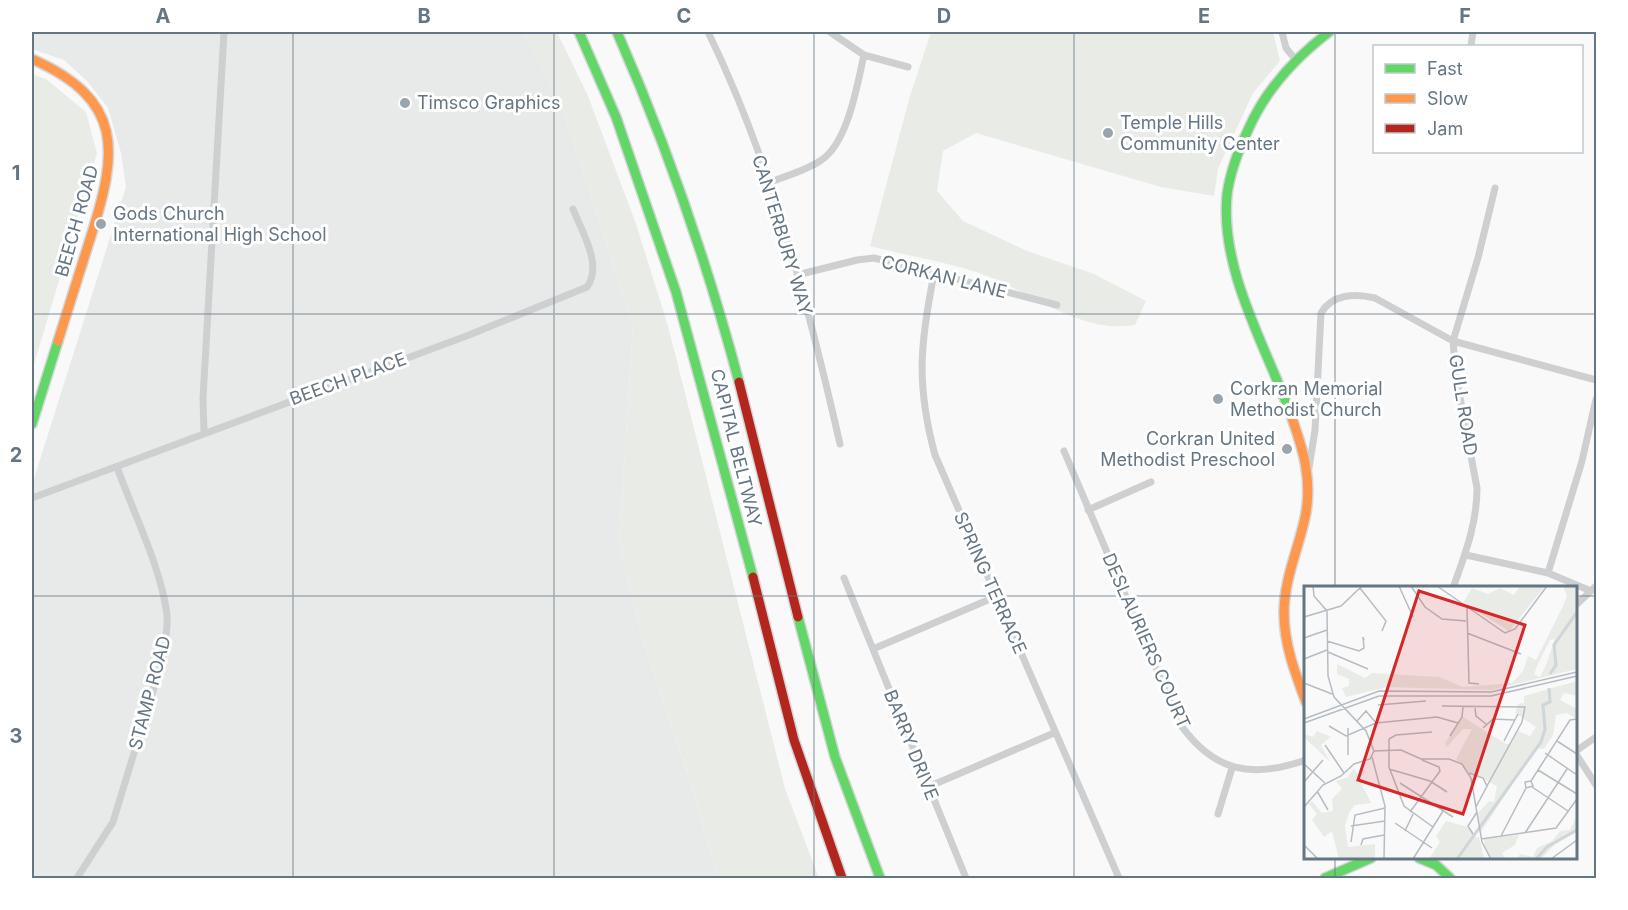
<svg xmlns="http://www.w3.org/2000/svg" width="1628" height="910" viewBox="0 0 1628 910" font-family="Inter,sans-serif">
<rect width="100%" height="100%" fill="#f9f9f9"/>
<path fill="#e8e9e9" d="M32 32H524L559 99 633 325 619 542 642 638 688 774 718 878H32V485L126 187 121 153 108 108 87 81 64 60 32 49Z"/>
<path fill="#e8ebe6" d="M524 32H557L588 96 636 224 668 326 785 789 819 878H718L688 773 642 638 619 542 633 325 559 99Z
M931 32H1273L1280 61 1253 93 1218 169 1214 196 1161 187 976 133 943 151 937 191 963 221 1027 251 1094 274 1146 301 1135 325C1084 334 1036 296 990 277 955 263 907 256 870 246L910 96Z
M32 74 46 79 86 112 97 153 32 371Z"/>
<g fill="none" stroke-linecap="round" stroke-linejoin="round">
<g stroke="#d5d6d7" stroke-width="12">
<path id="fast" d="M579 32 616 117 676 292 753 577
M617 32C667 146 707 262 739 382
M1289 410C1264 343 1220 269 1227 195 1230 172 1238 151 1248 130 1265 91 1295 58 1329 32
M32 424 58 341
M798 617 835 757 880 878
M1419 858 1436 865 1450 878
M1325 878 1371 858"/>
</g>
<g stroke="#d5d6d7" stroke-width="12">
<path id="slow" d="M32 59C124 100 118 151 91 236 80 271 69 306 58 341
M1289 410C1303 448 1314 482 1304 522 1297 552 1284 581 1284 613 1284 644 1295 673 1306 702"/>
</g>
<g stroke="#d5d6d7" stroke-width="12">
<path id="jam" d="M739 382 798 617
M753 577 794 740 842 878"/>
</g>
<path stroke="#cecfd0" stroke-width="7" d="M708 32C771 161 808 304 840 444
M830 32 864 55 908 67
M1282 32 1286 48 1295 59
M1471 46 1473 32
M768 183C785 176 805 171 820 161 848 144 857 85 864 55
M934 274C920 344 916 385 935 455L1119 878
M797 275 857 260 874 258 1057 305
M204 433 203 398 224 32
M1064 451 1180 724C1214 772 1251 779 1306 760
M1309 468 1315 430 1321 313C1332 294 1355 293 1375 298L1453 341 1596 380
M32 498 469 335 587 287C603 265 582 232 573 209
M1088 510 1151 482
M1466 555 1548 573 1591 591
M1548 573 1582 461 1596 399
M844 578 966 878
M1453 588C1465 554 1477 524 1477 488L1456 376 1453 341 1478 258 1495 188
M1576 605 1596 586
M873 649 995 597
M1576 751 1596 737
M1576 754 1596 785
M928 787 1054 733
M1218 814 1232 768
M77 878 113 822 162 661C165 646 168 630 167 615 161 567 133 512 117 467"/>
<use href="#fast" stroke="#63d668" stroke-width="9"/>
<use href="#slow" stroke="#ff974d" stroke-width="9"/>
<use href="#jam" stroke="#b3261e" stroke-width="9"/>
</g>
<path fill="none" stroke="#657683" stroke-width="1.5" stroke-opacity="0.55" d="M293 32V878M554 32V878M814 32V878M1074 32V878M1335 32V588M32 314H1596M32 596H1306M1576 596H1596M1335 858V878"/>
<g fill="#99a4ac" stroke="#fff" stroke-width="2">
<circle cx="405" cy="103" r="6"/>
<circle cx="1108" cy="133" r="6"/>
<circle cx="101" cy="224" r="6"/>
<circle cx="1218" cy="399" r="6"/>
<circle cx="1287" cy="449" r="6"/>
</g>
<g text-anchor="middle" stroke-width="6" stroke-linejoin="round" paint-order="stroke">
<g font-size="18" fill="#657683" stroke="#fff" text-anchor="start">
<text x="417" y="109">Timsco Graphics</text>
<text x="1120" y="129">Temple Hills<tspan x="1120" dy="21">Community Center</tspan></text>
<text x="113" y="220">Gods Church<tspan x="113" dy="21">International High School</tspan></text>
<text x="1230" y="395">Corkran Memorial<tspan x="1230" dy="21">Methodist Church</tspan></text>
<text x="1275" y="445" text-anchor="end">Corkran United<tspan x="1275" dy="21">Methodist Preschool</tspan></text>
</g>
<g font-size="18" fill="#657683" stroke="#fff">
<text transform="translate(77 221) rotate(-74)" y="6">BEECH ROAD</text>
<text transform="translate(782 235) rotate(73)" y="6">CANTERBURY WAY</text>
<text transform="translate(944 277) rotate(14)" y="6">CORKAN LANE</text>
<text transform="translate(348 379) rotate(-20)" y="6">BEECH PLACE</text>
<text transform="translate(1463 405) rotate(81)" y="6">GULL ROAD</text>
<text transform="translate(736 448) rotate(76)" y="6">CAPITAL BELTWAY</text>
<text transform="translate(990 583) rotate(66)" y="6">SPRING TERRACE</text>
<text transform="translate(1146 641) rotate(66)" y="6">DESLAURIERS COURT</text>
<text transform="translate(150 693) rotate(-75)" y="6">STAMP ROAD</text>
<text transform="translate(911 745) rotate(68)" y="6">BARRY DRIVE</text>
</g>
</g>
<g transform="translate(1304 586)">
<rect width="273" height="273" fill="#f9f9f9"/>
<path d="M216 0H241L205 45 159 17 168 2 184 8 196 2 210 9ZM259 0H273V83L187 104 83 101 42 111 38 102 45 100V93L33 88V78L61 92 68 87 135 91 159 101 208 97 219 85 224 70 232 74 259 20 263 10ZM251 53 242 79 236 91 230 88 235 76 246 54ZM273 95V110L260 107 256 114 273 123V133L263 127 252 129 249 149 240 163 232 162 177 246 174 227 185 215 190 216 193 200 165 186 152 173 168 143H159L143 161 141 157 159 131 202 158H207L214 145 226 150 232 141 211 127 214 118 220 117V110ZM13 145 27 151 17 159 26 176 0 151V148L9 151ZM50 182 67 217 51 219 46 225 41 239 44 261 71 258V273H35L28 245 20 251 8 234 13 228 5 218 8 215 18 227 29 225 28 213 38 203 32 195 44 191ZM273 229V246L258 251 237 273H213L216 268 229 271 233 262 248 255 256 245 266 244ZM142 235 164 241 173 252 175 250 180 273H125L136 256 132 250ZM215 249 211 259 198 267 202 273H188L181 261 180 253Z" fill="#e8ebe6" fill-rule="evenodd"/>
<path fill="none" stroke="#ced6d9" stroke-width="3" d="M246 88 252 79 250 59 273 26M153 273 237 156 241 143 239 119 246 116 245 102M232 273 243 261 273 244"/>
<path fill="none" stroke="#b5bdc3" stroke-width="1.5" d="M9 0 10 10 23 25M95 0 109 31M107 0 121 21 138 33 162 35M133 0 201 47 211 43 243 0M56 2 82 35 78 45M163 22 165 97 175 98M23 25 24 90 30 111 62 145 70 165 97 164 117 173H145L158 178 167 192 178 256 187 273M0 31 37 20 58 0M163 47 217 68M0 52 23 44M23 55 55 65 60 62 59 51 60 54M24 66 64 83M0 73 23 64M0 97 28 108M74 119 122 115M138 120 221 121 218 136 183 200M171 122 172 130 182 138M0 133 75 105 187 106 273 86M53 135 62 125 72 137M0 137 75 110H187L273 90M25 140 42 150 72 137 133 131 154 137M44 142V169M179 142 189 133 211 134M146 150 158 131 159 121M85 153V181L100 220 129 241M85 153 92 149 128 146M200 155 214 128M253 155 273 168M21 159 40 187M241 167 273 189M68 171 81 220 80 273M0 178 21 197M85 183 126 195 143 206M234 184 273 208M165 187 179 192 183 200 172 221M227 195 229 200 222 202 221 196 227 195 266 134 273 133M0 196 19 174M96 197 149 231M228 201 264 225M13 205 24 224M0 221 19 199 37 190 50 178 66 173 70 165M106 226 136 185 135 181 118 174M91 237 128 262M47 240 81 235M101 245 109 228M221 247 263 183M169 248 164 240 173 226M197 250 222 202M177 253 252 242 273 213M47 256 51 229 81 222M0 259 14 273M57 259 59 253 80 249M109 273 139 225M247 273 273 254"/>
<path fill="#d62828" fill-opacity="0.15" stroke="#d62828" stroke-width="3" d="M115 5 221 39 159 228 54 194Z"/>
<rect width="273" height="273" fill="none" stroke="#657683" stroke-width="3"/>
</g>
<rect width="1628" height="910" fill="none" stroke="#ffffff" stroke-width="66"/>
<rect x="1373" y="45" width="210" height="108" fill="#ffffff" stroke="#c1c8cd" stroke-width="1.5"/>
<rect x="1385" y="64" width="30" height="9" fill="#63d668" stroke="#c1c8cd" stroke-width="1.5"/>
<text x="1427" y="75" font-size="18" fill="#657683">Fast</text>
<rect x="1385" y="94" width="30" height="9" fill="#ff974d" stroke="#c1c8cd" stroke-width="1.5"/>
<text x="1427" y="105" font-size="18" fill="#657683">Slow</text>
<rect x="1385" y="124" width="30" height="9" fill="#b3261e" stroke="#c1c8cd" stroke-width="1.5"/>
<text x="1427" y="135" font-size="18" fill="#657683">Jam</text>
<rect x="33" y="33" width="1562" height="844" fill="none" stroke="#657683" stroke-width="2"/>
<g font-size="20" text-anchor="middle" font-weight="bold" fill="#657683">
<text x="163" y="23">A</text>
<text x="424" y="23">B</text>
<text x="684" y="23">C</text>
<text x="944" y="23">D</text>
<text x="1204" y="23">E</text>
<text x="1465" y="23">F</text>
<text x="16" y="180">1</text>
<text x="16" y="462">2</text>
<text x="16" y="743">3</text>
</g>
</svg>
